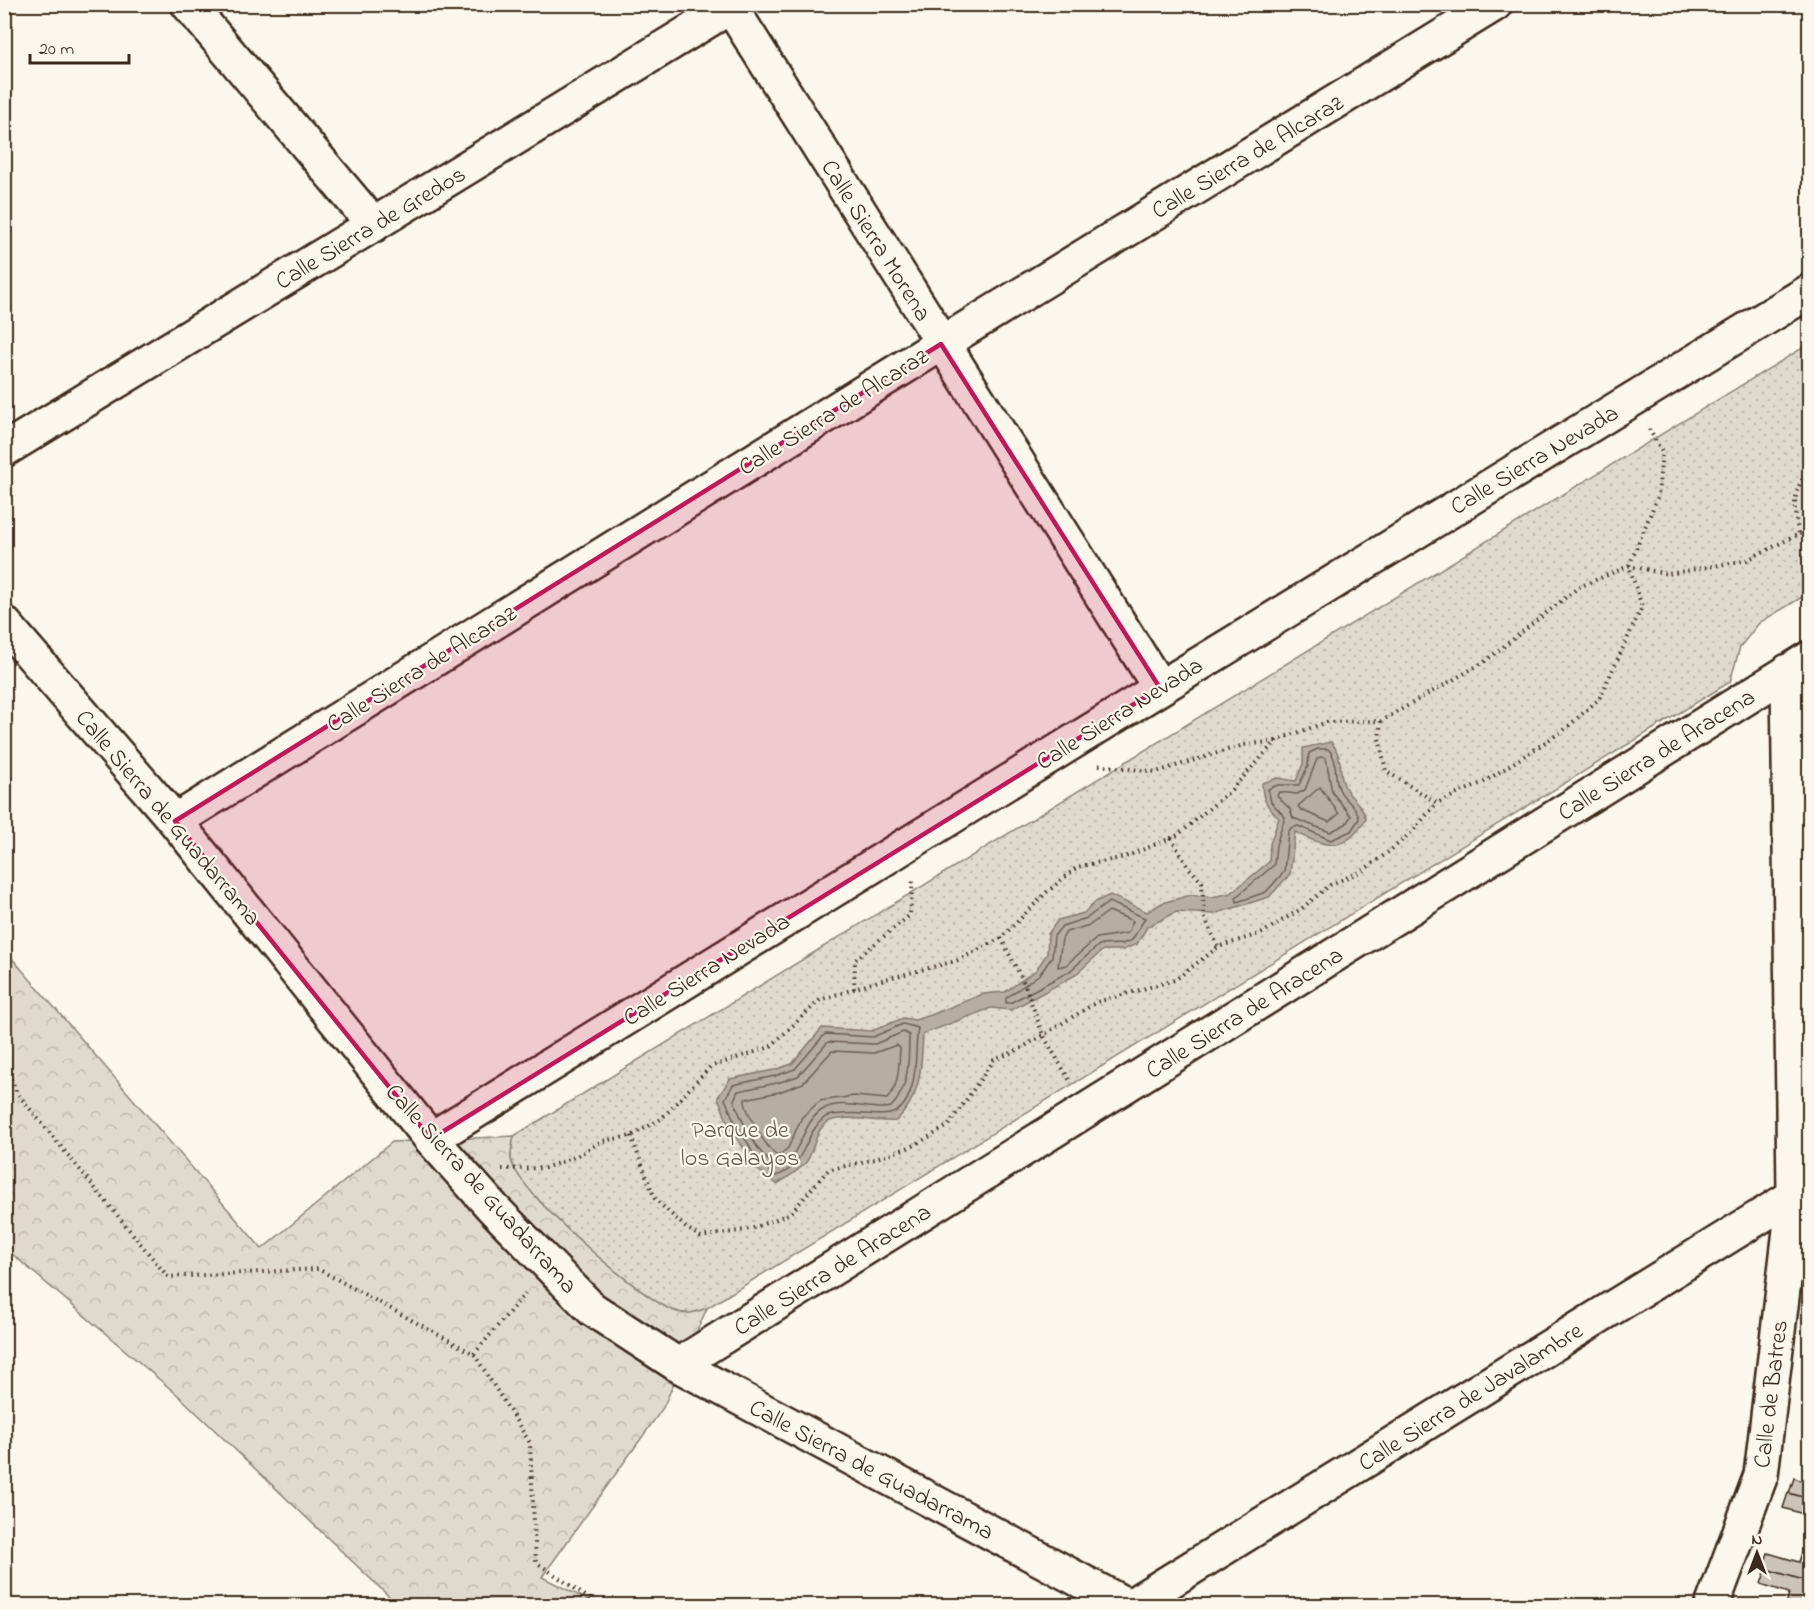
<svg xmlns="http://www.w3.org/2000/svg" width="1814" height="1610" viewBox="0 0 1814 1610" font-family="'Indie Flower',sans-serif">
<defs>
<pattern id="green-dots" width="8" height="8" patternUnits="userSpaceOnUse" patternTransform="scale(1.5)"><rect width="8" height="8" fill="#dfd9ce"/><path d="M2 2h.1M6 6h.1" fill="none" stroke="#c0bab0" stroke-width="1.8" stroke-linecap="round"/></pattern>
<pattern id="forest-crowns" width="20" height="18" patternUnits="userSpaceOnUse" patternTransform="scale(1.5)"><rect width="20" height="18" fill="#dfd9ce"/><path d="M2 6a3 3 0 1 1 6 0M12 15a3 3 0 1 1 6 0" fill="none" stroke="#c0bab0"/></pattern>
</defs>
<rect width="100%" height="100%" fill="#fbf7ec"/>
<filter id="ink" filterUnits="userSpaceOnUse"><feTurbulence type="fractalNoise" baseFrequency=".0167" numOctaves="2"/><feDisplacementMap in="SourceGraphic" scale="12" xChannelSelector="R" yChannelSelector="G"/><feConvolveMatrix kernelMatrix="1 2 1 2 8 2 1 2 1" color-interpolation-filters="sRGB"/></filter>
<g filter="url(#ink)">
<path fill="url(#green-dots)" stroke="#8d8276" stroke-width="1.5" d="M1809 344V593L1759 623 1740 647 1730 682 707 1308C694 1313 686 1316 672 1310 641 1298 515 1191 511 1159 510 1152 513 1143 514 1136Z"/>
<path fill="url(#forest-crowns)" stroke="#8d8276" stroke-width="1.5" d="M4 949 262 1249 392 1142 514 1136C513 1143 510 1152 511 1159 515 1191 641 1298 672 1310 686 1316 694 1313 707 1308L663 1408 542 1577 598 1605H398L180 1397 5 1248Z"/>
<path fill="#b6aea2" stroke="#85796d" stroke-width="1.5" d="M1331 742C1345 759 1337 771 1345 787 1351 800 1360 800 1366 819 1345 853 1327 848 1295 832L1290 874 1269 897 1214 914 1176 912 1147 927 1137 944 1123 950H1103L1074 976 1011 1010 991 1008 923 1034C921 1069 922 1095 896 1121 875 1123 850 1114 830 1121 815 1127 815 1149 807 1161 800 1170 787 1178 777 1184L752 1166 743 1147 730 1129 718 1097 730 1079 774 1070 792 1064 822 1028 872 1031 903 1018 915 1020 931 1015 983 994 1005 992 1036 970 1047 954 1048 934 1058 920 1084 913 1095 902 1110 895 1147 912 1162 903 1191 895 1212 897 1231 893 1269 862 1270 844 1279 818C1267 807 1262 800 1262 783L1277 778 1296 781 1303 764V748Z"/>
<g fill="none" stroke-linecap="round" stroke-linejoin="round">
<path stroke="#6c5f53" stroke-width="1.5" d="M1318 749H1328C1340 760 1332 777 1340 791 1346 802 1357 805 1359 819L1351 831 1331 840 1298 826 1291 828 1288 832 1284 872 1266 892 1237 902 1236 897 1274 865 1276 845 1285 817 1271 802 1268 789 1278 785H1299L1308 766 1309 753Z
M1320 757 1326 758 1332 792 1351 816 1346 824 1330 832 1293 818 1290 809 1277 796 1279 792 1297 794 1305 790 1317 759Z
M1320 787 1339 814 1329 822 1301 810 1298 806Z
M1109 902 1145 918 1132 940 1122 944 1099 945 1070 971 1010 1003H1006V998L1040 974 1052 957 1054 936 1062 926 1087 918Z
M1109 911 1133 921 1128 933 1097 938 1066 965 1058 967 1062 939 1066 932 1090 925Z
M903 1024 918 1028C915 1045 917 1064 913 1082 902 1130 877 1110 842 1114 836 1115 829 1114 824 1118 803 1135 807 1166 776 1176L757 1162 748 1143 736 1125 725 1099 733 1085 775 1076 795 1069 825 1034 873 1037Z
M903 1032 909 1035C909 1060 909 1089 891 1107 870 1112 842 1097 822 1110 800 1124 802 1160 776 1167 757 1154 742 1122 734 1100L738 1091 777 1083 798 1076 828 1042 875 1044Z
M897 1045 900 1048C899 1065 899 1087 887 1099L854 1096 820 1101 802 1117 788 1148 778 1156C768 1152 744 1109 745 1099L779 1092 803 1083 832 1051 874 1053Z"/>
</g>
<path fill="#ccc4b9" stroke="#3b2a1e" stroke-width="1.5" d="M1794 1478 1810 1483V1499L1789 1493Z
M1788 1493 1810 1499V1516L1783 1508Z
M1806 1540 1810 1541V1582L1763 1568 1768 1553 1799 1562Z
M1766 1569 1810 1582V1606H1786L1789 1593 1761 1584Z"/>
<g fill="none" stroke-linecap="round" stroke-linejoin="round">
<g stroke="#3b2a1e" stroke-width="38">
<path id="minor" d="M188 4 374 225
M729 4 1160 688
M4 450 735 4
M4 623 175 821 431 1139 493 1208 592 1309 678 1365 1128 1606
M175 821 941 344 1495 4
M431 1139 1160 688 1810 291
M678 1365 1810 658
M1130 1606 1808 1187
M1712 1606 1761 1475 1794 1196 1788 671"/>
</g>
<path stroke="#3b2a1e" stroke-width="4" stroke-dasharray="1.5 4.5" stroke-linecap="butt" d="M1799 534 1810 530
M1381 721 1379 738 1386 771 1437 803 1484 782 1564 730 1599 699 1642 607 1629 566 1658 496 1662 452 1649 429
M1099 765 1156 772 1244 745 1276 741
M1171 838 1188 867 1202 882 1204 916 1218 947
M1001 938 1025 985 1043 1035 1070 1081
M854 989 855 960 910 915 913 880
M4 1062 17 1093 168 1277 318 1269 474 1354 530 1443 536 1562 600 1606
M631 1136 655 1199 685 1227 701 1237 751 1229 791 1213 828 1170 871 1160 913 1146 948 1126 994 1060 1020 1049 1097 1002 1175 980 1218 947 1262 933 1301 909 1330 885 1362 871 1386 854 1411 833 1437 803
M502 1169 545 1168 577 1156 602 1141 631 1136 661 1119 710 1067 770 1047 820 1000 878 981 956 961 1001 938 1047 892 1077 867 1125 857 1178 835 1232 789 1277 740 1327 722 1381 721 1484 662 1579 587 1629 566 1668 574 1747 560 1799 534C1792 505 1793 491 1810 467
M474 1354 527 1291"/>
<use href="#minor" stroke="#fbf7ec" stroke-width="33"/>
</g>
</g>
<path fill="#c2185b" fill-opacity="0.2" stroke="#c2185b" stroke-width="4.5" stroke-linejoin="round" d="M941 344 1160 688 431 1139 175 821Z"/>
<g text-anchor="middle" stroke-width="4.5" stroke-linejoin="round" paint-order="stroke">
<g font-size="24" fill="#3b2a1e" stroke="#fbf7ec">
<text transform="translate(1247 156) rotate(-31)" y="8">Calle Sierra de Alcaraz</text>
<text transform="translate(370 227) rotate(-31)" y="8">Calle Sierra de Gredos</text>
<text transform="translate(877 240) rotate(58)" y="8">Calle Sierra Morena</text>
<text transform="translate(833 411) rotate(-32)" y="8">Calle Sierra de Alcaraz</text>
<text transform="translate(1534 459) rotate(-31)" y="8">Calle Sierra Nevada</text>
<text transform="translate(421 668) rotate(-32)" y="8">Calle Sierra de Alcaraz</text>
<text transform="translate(1119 713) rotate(-32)" y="8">Calle Sierra Nevada</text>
<text transform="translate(1656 754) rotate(-32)" y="8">Calle Sierra de Aracena</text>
<text transform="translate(169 817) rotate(50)" y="8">Calle Sierra de Guadarrama</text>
<text transform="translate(706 969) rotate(-32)" y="8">Calle Sierra Nevada</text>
<text transform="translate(1244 1012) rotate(-32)" y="8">Calle Sierra de Aracena</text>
<text transform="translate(482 1188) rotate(48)" y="8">Calle Sierra de Guadarrama</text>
<text transform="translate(832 1269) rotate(-32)" y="8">Calle Sierra de Aracena</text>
<text transform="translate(1770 1394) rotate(-83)" y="8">Calle de Batres</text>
<text transform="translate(1470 1396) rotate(-32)" y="8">Calle Sierra de Javalambre</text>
<text transform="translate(872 1469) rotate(28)" y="8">Calle Sierra de Guadarrama</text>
</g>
<g font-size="24" fill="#64564a" stroke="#fbf7ec">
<text x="740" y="1137">Parque de<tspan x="740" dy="28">los Galayos</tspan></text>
</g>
</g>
<rect width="1814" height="1610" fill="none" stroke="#fbf7ec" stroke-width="24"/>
<rect x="12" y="12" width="1790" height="1586" fill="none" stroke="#3b2a1e" stroke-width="2" filter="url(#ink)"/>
<g transform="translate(1757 1553)" stroke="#fbf7ec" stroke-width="4.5" paint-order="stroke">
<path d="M0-4.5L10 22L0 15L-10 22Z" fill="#3b2a1e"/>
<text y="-9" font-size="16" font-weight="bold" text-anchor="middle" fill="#3b2a1e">N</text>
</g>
<path d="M30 54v9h99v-9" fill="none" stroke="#3b2a1e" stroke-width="3"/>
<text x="39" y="54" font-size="18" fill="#3b2a1e" stroke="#fbf7ec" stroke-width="4.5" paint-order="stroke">20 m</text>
</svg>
